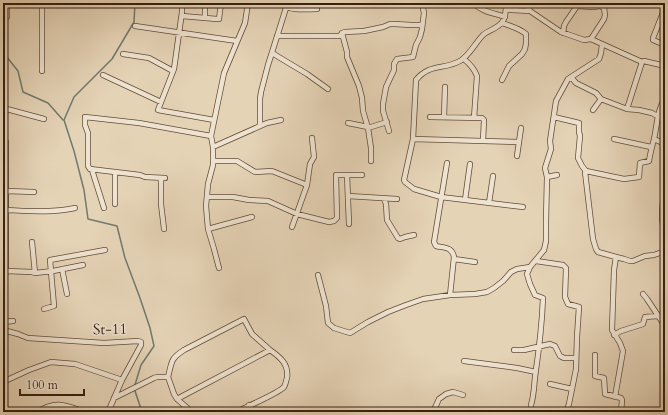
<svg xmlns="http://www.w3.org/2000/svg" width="668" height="415" viewBox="0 0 668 415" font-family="Cardo,serif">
<rect width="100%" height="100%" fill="#e5d3b6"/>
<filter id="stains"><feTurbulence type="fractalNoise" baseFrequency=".005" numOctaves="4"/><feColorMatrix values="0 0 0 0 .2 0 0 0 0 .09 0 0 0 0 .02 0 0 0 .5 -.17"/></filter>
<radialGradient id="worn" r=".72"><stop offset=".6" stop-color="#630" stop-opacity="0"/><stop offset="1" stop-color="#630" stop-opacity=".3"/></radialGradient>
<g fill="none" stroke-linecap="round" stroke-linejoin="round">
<path stroke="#707a70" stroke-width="1.5" d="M135 3 134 22 112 59 74 97 64 120 74 151 84 190 88 219 117 226 125 258 140 298 150 328 154 346 141 365 134 388 142 412
M3 54 6 56 18 71 23 92 48 103 63 120"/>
<g stroke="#624c38" stroke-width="6">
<path id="minor" d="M182 3V12L174 69 158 110 214 120
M473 3C482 12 494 13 505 17
M506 3C506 9 506 16 503 21 499 28 489 30 483 35 476 42 469 56 460 61 444 70 430 63 416 80L413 139 404 180 405 182 414 189 441 197 523 207
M525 3 530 11 561 32 584 40 591 39 642 62
M248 4 282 5C292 11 306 9 317 9
M164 5V3
M577 6 593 7 600 6 604 8 605 15 604 19 591 39
M506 9 512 10 530 11
M664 10 653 38V40L665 45
M182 16 217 19H219L221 3
M7 17V3
M205 18V3
M502 23C510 26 519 28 526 34V43L525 49 522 54 509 66 502 80
M135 26 237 41
M342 33 347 52V57L359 86 362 98 363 111 368 128 371 148V161
M563 33 564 26 566 22 577 6 576 3
M277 36H340L342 33 345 32 364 31 383 27 390 24H395L411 25H422
M272 53 307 74 328 89
M123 54 149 58 173 71
M464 59C470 64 474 68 477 76L474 118
M42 71V3
M103 75 161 102
M571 77 576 83 596 93 601 99 627 109 639 110 652 113 659 117
M665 98C657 110 657 126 654 139 652 147 650 154 649 161L640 163 639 177 624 179 586 171 585 172 593 239 596 249 598 252 616 257 624 259 630 261H633L645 256 654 255 665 251
M3 108 44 119
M627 109 642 62 644 61 661 65 665 66
M593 110 601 99
M430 117 482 118 484 120 483 141
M444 117 445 87
M554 117 579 123V132L580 136 578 158 582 166 586 171
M348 123 368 127
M260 126V99L261 92 268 65 286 8
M368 128 387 122
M389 131 383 111V104L386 87 394 70V64L397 59 413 57 416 45 420 37 422 29 424 13 422 3
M413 139 519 142
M614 139 651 147
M654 139 665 144
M3 140 6 142V271L3 284
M213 147 267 123 281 120
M517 156 521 128
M213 161H237L255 172 272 171 307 185
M447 163 434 242 436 246C445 248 452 247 454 257L450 295
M92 170 104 208
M115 173V204
M347 175 349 224
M547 177 545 168 551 149 550 141 556 101 568 79 599 59 601 53 602 44
M161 178V204L164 229
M165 178 145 177 140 175 90 169 88 166V133L85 125V117L139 123 211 136
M665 182C664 195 659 221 665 231
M7 191 34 192
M348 196 397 199
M207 197H233L249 200 268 201 297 214 329 222 334 221 337 218 336 175H362
M384 199 386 204 387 220 398 238 400 239 405 237 414 235
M465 200 470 164
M489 203 493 176
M7 210C29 211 53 213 75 208
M292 227 307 185 310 164 314 157 312 138
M208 229 252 217
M32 242 35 273
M454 259 475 262
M536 261 563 265 566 268 565 297 568 304 579 307 577 337 576 369 569 404 566 412
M219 268 214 249 208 229 206 206 208 184 213 165V147L211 136 224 73 245 23 248 3
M62 269 67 294
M6 271 32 272 35 273 53 271 83 265
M318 275 326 306 328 323 334 328 350 333 368 322 388 312 406 305 423 299 450 295 475 294 487 292 494 288 503 281 511 272 517 269 530 267
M643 294 647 299 665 326
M44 309 54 306 50 260 105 250
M3 322 13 321
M3 330 18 334 28 338 104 343 138 341 141 342V345L122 380 108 412
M614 335 621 331 640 325 643 324 645 317 658 316
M514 350H524L550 344 555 346 560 356 564 358H576
M595 355V376L604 378 605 394 621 398 622 400 621 412
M464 361 517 368 536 372
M168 377C172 362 170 359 184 350L244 319 252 334 270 350
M3 383 5 381 29 370 51 362 75 364 122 380
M550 384 572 389
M615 397 623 351 620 343 612 330 614 270 616 257
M114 398 154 378 157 377H168L174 394 177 399 192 412
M177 399 270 350C280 357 289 364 287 378 286 380 286 384 284 387 279 393 246 407 236 412
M249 405 253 412
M531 405C534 395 534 386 535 377 539 350 542 324 543 298L535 295 530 284 527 274 530 267 544 250 546 241V221L547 177 557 175
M37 412C56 400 65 405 85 412
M433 412 439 399 446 394 453 392 463 395"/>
</g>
<use href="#minor" stroke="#eee2d0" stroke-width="4.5"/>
</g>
<g text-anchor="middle" stroke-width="3" stroke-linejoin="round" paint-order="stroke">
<g font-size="15" fill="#371f0e" stroke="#eee2d0">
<text transform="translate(110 329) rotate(-1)" y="5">St-11</text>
</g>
</g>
<rect width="668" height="415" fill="none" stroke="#e5d3b6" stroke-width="16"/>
<rect x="4" y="4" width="660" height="407" fill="none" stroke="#371f0e" stroke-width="2"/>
<rect x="8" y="8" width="652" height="399" fill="none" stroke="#371f0e"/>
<path d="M20 389v6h64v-6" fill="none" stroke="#371f0e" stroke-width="2"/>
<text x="26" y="389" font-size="12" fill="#371f0e" stroke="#eee2d0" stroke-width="3" paint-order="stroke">100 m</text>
<rect width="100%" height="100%" filter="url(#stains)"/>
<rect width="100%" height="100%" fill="url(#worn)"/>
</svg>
